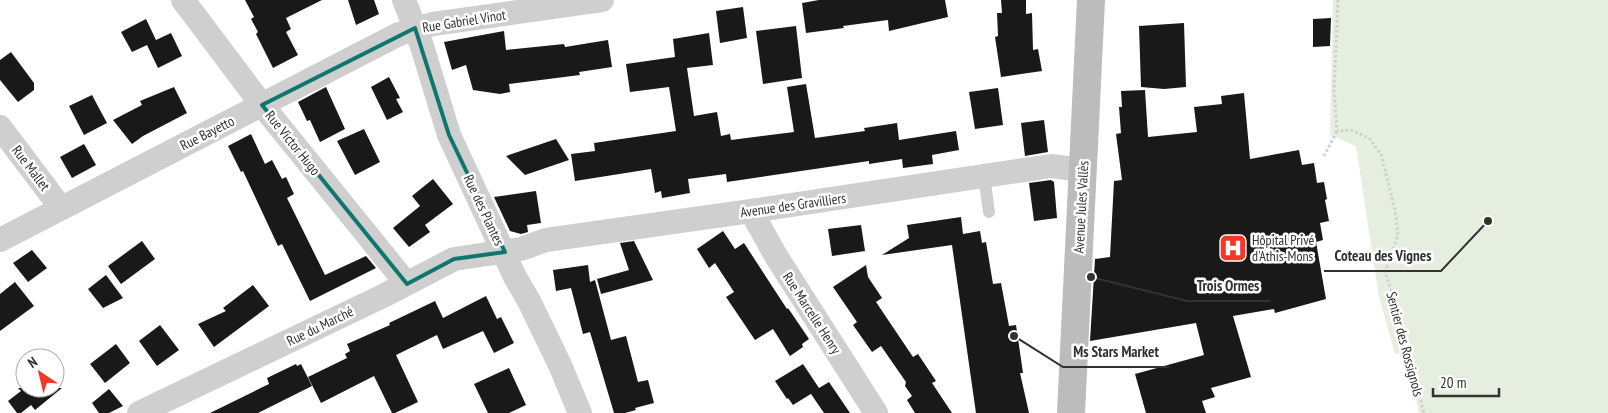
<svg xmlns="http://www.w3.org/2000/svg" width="1608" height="413" viewBox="0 0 1608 413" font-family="'PT Sans Narrow',sans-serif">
<rect width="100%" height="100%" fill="#fff"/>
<path fill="#e6efdf" d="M1333 0H1608V413H1419L1406 351 1395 354 1379 297 1356 146 1330 135Z"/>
<path fill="#191919" d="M245 0H322L286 18 291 29 286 32 298 55 273 68 256 34 258 32 251 19 254 17Z
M348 0H374L379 14 356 25Z
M819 0H945L948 17 889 31 888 20 843 26 844 28 806 33 802 3Z
M1001 0H1026V14L1032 13 1033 50 1038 49 1042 71 1001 77 995 37 998 36 997 13H1002Z
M743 7 747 38 720 43 716 11Z
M1331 18 1330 46 1313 47V19Z
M146 19 156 40 171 33 182 56 158 68 147 45 132 52 121 32Z
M1184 23 1186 87 1164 89 1141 87 1139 26Z
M796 26 802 78 763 84 756 31Z
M504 31 506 50 564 44 565 47 608 40 612 67 579 72 580 75 509 84 510 92 500 94 473 90 466 65 452 70 444 42Z
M709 33 713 65 687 68 694 116 717 112 721 136 730 134 731 140 794 132 787 87 806 84 815 138 865 131 864 128 897 123 899 140 956 131 959 150 932 155 933 164 903 168 902 159 869 164V161L727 182 726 174 688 179 690 193 662 198 661 191 655 193 651 169 575 181 571 154 595 151 594 143 676 131 669 87 630 92 626 64 675 57 673 39Z
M11 52 34 83V90L18 102 0 80V60Z
M389 77 400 98 396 99 403 112 387 120 371 87Z
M174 87 187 113 143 136 132 144 113 120 142 105 140 101Z
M326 87 345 129 320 142 310 120 307 121 298 102Z
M998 88 1003 125 975 129 969 92Z
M1145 90 1148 137 1197 132 1194 107 1222 104 1221 96 1244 93 1250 159 1299 150 1302 165 1314 163 1317 183 1324 182 1327 199 1325 200 1329 221 1320 223 1323 240 1316 242 1326 299 1275 313 1274 309 1233 316 1251 377 1211 388 1215 397 1202 401 1206 413H1146L1135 374 1204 355 1196 323 1090 341 1095 259 1110 257 1114 181 1122 180 1116 134 1121 133 1119 107H1122L1121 91Z
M92 95 107 123 84 135 69 106Z
M1044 120 1048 152 1025 156 1021 123Z
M364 129 380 162 355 175 337 141Z
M251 134 265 164 272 160 282 179 286 177 294 194 287 198 325 275 366 256 376 268 310 301 282 244 278 246 243 171 241 172 228 146Z
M556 139 569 160 525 175 506 156Z
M84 144 96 165 72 178 60 157Z
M433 179 453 204 425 225 430 232 409 247 393 228 420 206 412 196Z
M1051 180 1054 182 1057 218 1034 221 1029 183Z
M536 191 541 223 527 225 528 232 521 234 510 231 494 197Z
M961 217 963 234 980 231 982 243 986 242 993 284 1001 283 1009 326 1016 325 1023 373H1020L1029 413H976L952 245 882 255 909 238 907 225Z
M861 225 865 251 832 256 828 229Z
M723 231 735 249 744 243 787 309 788 308 809 339 802 344 803 347 790 356 773 329 755 340 726 297 734 292 715 263 709 268 697 249Z
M142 241 155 259 121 284 108 266Z
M634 241 653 280 601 294 597 279 629 270 620 243Z
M32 250 47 268 28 282 13 263Z
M588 265 590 282 595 280 611 340 626 336 638 382 648 380 654 403 635 408 636 410 625 413H614L590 332 583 334 571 288 556 291 553 270Z
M866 265 868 277 882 298 876 302 913 357 918 354 936 381 932 383 952 413H915L907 400 912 396 905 386 906 382 881 346 872 352 853 325 857 322 833 287Z
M106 275 123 298 103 308 88 289Z
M15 282 34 306 0 331V294Z
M253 285 269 306 214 347 198 324 226 311 223 308Z
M486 296 497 319 501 317 514 343 494 353 483 331 443 349 437 335 396 355 418 402 395 413H392L374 376 321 403 308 377 347 358 345 354 350 351 347 344 390 325 389 323 435 301 443 318Z
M160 325 179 350 157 366 139 341Z
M116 344 130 363 105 383 90 364Z
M296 364 297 366 301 364 312 386 258 413H210L269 384 267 378Z
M803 364 819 388 829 382 850 413H824L811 394 814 392 793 405 788 398 787 399 775 381Z
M509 368 526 405 509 413H488L474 384Z
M18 388H62L35 410 31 405 21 413H17L8 401 21 391Z
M109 389 123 406 109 413H99L92 403Z"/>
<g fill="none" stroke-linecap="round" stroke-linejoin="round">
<path stroke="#cfcfcf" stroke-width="3" stroke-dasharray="2.5 2.5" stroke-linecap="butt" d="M1338 0 1334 91 1337 131 1351 130 1369 138 1381 154 1395 210 1398 235 1385 272 1392 292 1424 413
M1324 156 1337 131"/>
<path stroke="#cfcfcf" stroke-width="12" d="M984 176 989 212"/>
<path stroke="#cfcfcf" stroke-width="24" d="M183 0 262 105 407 284
M404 0 422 46 449 135 515 277 529 301 560 365 580 413
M0 127 61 208
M751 211 776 256 876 413
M0 240 399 34 433 24 602 0
M139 413 385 295 454 259 521 249 546 240 751 211 1051 166 1083 170"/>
<path stroke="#bcbcbc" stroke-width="28" d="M1071 413 1091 0"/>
</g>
<path fill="none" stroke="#0f766e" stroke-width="4" stroke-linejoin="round" d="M415 28 449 135 505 252 454 259 407 284 262 105Z"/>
<defs>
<g id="hospital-square" transform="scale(1.4375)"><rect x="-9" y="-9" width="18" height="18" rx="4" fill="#f43728" stroke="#fff"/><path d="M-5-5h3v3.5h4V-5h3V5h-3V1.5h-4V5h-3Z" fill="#fff"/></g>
</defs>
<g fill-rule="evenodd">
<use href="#hospital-square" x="1233" y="248"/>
</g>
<g text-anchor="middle" stroke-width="5" stroke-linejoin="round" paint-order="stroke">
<g font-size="14" fill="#323232" stroke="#fff">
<text transform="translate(464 21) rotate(-9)" y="5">Rue Gabriel Vinot</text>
<text transform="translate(207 133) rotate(-27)" y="5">Rue Bayetto</text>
<text transform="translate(293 143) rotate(51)" y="5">Rue Victor Hugo</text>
<text transform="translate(31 168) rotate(53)" y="5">Rue Mallet</text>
<text transform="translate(793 205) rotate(-8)" y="5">Avenue des Gravilliers</text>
<text transform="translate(1081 207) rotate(-87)" y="5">Avenue Jules Vallès</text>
<text transform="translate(484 210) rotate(65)" y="5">Rue des Plantes</text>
<text transform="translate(812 313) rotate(57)" y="5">Rue Marcelle Henry</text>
<text transform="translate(320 326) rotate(-26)" y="5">Rue du Marché</text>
<text transform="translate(1405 344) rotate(75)" y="5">Sentier des Rossignols</text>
</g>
<g font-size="14" fill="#323232" stroke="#fff" text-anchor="start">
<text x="1252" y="245">Hôpital Privé<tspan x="1252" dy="16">d'Athis-Mons</tspan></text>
</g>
</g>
<path fill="none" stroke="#323232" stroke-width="2" d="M1488 221L1441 271H1324M1091 277L1187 301H1270M1014 336L1063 367H1169"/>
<g fill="#323232" stroke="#fff" stroke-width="2">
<circle cx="1488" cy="221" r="5"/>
<circle cx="1091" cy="277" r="5"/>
<circle cx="1014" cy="336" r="5"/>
</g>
<g font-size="15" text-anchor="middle" font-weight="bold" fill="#323232" stroke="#fff" stroke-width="5" stroke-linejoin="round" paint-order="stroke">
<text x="1383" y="261">Coteau des Vignes</text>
<text x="1228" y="291">Trois Ormes</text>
<text x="1116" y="357">Ms Stars Market</text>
</g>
<g transform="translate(40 373) rotate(325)"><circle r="24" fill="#ffffff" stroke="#adadad"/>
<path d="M0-4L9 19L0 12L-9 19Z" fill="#f43728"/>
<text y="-8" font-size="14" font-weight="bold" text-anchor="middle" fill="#323232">N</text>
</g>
<path d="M1433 388v8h66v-8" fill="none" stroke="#323232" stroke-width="2.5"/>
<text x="1440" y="388" font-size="15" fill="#323232" stroke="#ffffff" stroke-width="4" paint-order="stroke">20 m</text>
</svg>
